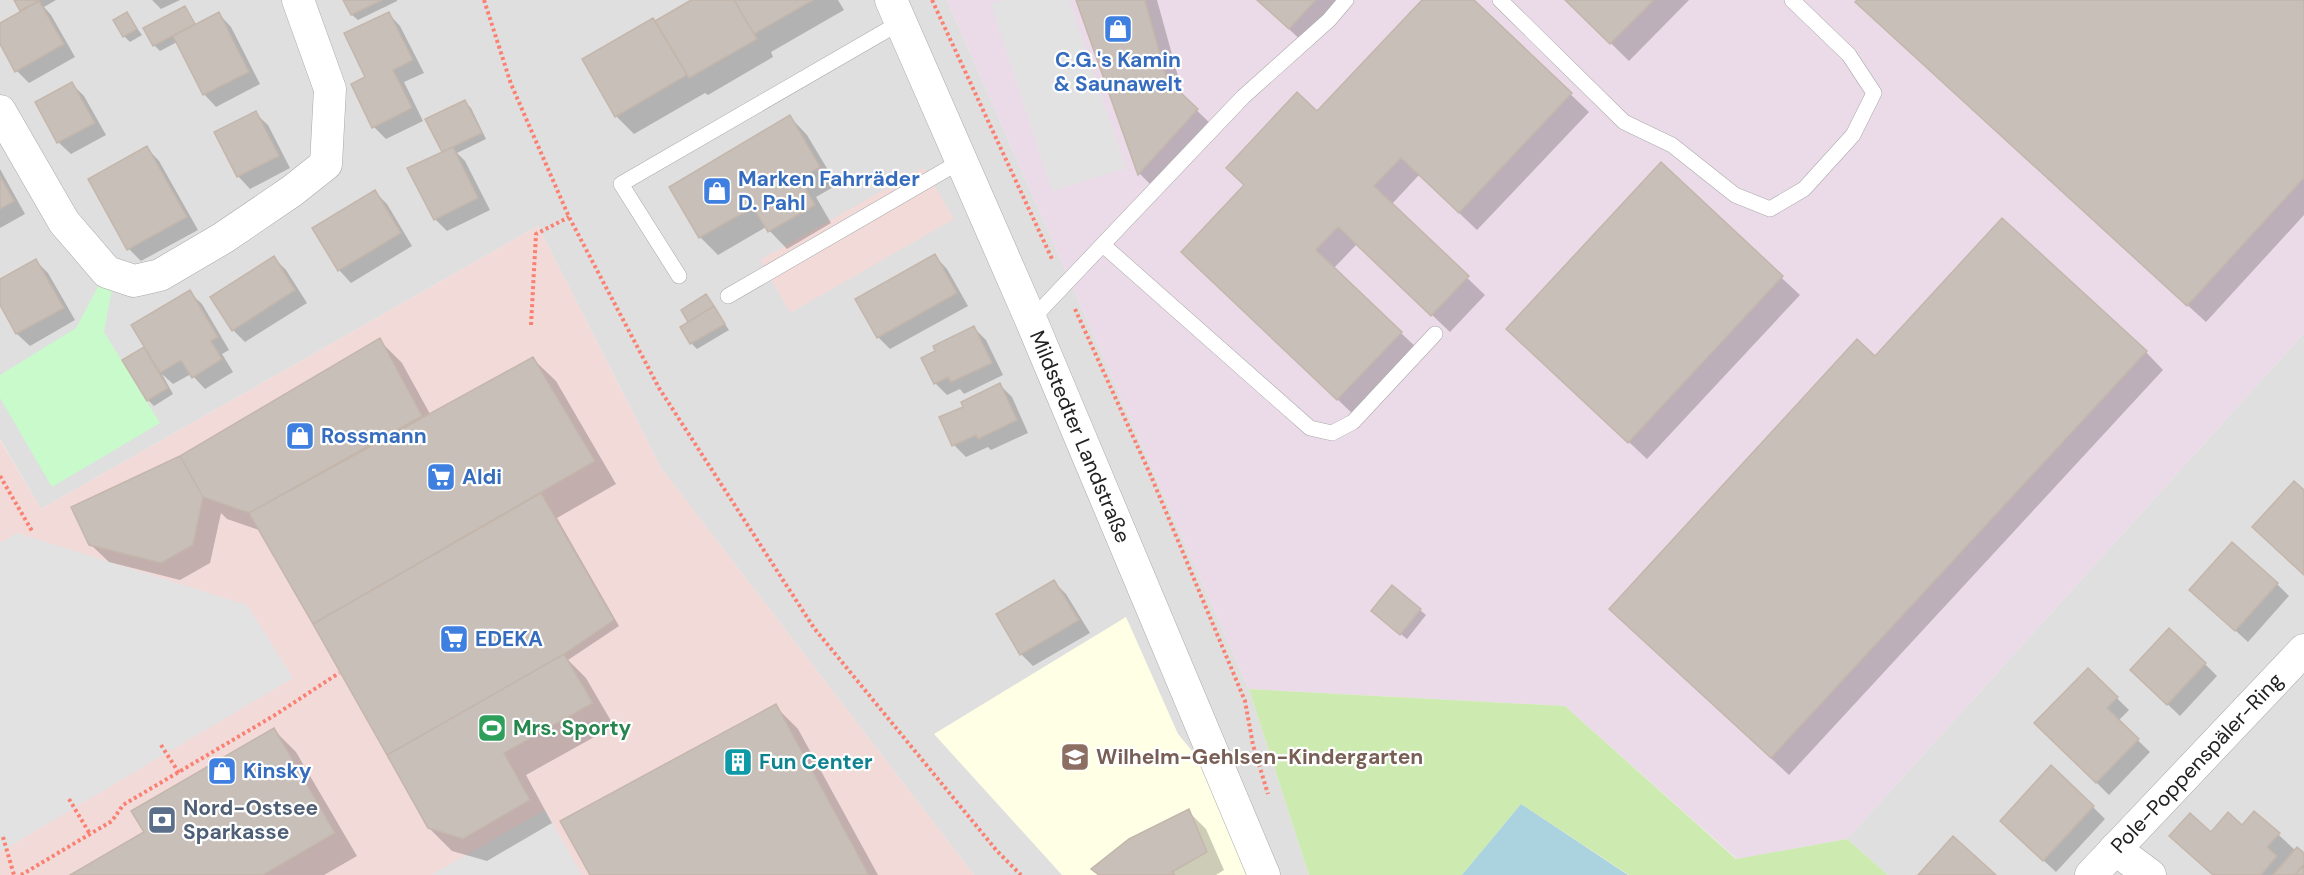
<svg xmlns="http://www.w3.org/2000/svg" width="2304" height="875" viewBox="0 0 2304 875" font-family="'DM Sans',sans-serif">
<rect width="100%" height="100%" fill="#f2efe9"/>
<path fill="#e0dfdf" d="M0 0H947L1249 689 1309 875H974L661 468 538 226 41 509 0 439Z
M2304 333V875H1888L1847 839Z"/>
<path fill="#f2dad9" d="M924 167 954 219 790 313 760 260Z
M538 226 661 468 974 875H0V440L41 509Z"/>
<path fill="#ebdbe8" d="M947 0H2304V333L1847 839 1737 859 1565 706 1249 689Z"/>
<path fill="#ffffe5" d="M1126 617 1178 734 1215 779 1247 875H1062L934 734Z"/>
<path fill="#cdebb0" d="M1249 689 1565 706 1736 859 1847 839 1888 875H1629L1521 804 1462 875H1309Z"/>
<path fill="#c8facc" d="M99 285 112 288 104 332 160 423 52 487 0 398V375L76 328Z"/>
<path fill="#e2e2e2" d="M1002 0H1069L1126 168 1052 191 991 4Z
M17 533 247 605 293 678 0 852V543Z
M545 810 582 875H431Z"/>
<path fill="#aad3df" d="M1521 804 1628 875H1629H1462Z"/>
<path fill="#0003" d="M16 0H56L44 7 51 15 75 57 29 83 17 71 0 41V25L23 11Z
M152 0H180L161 9Z
M345 0H397V1L358 20 352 15Z
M694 0H838L844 10 771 52 773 57 708 95 705 93 634 134 616 116 656 23Z
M1077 0H1157L1184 98 1215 128 1157 191 1140 174Z
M1258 0H1350L1307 46Z
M1424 0H1472L1589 112 1477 230 1419 175 1391 205 1485 295 1450 332 1357 244 1333 269 1419 350 1356 417 1201 269 1317 113Z
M1567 0H1689L1629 61Z
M1859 0H2304V215L2206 322 1875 20Z
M185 8 197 26 219 14 231 27 260 84 216 107 204 94 177 42 160 51 154 45Z
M388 13 400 26 424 73 404 82 423 121 386 139 374 127 367 77Z
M127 14 142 35 130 42 124 36Z
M72 84 84 96 106 135 71 154 58 142Z
M465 102 471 108 486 139 457 153 465 161 490 210 447 231 435 219 443 153 427 120Z
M255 113 268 125 290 168 250 189 238 176Z
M790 117 807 135 837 185 816 197 831 223 787 249 766 227 718 255 700 237Z
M147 148 159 161 198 230 141 261 129 249 90 180Z
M1661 165 1800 295 1647 459 1526 346Z
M0 169 25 214 0 228Z
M375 192 387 204 412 246 351 283 339 270 314 229Z
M935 256 947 269 968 306 890 349 878 337Z
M274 258 286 270 307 303 245 342 233 330Z
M36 261 48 273 75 320 30 346 17 334 0 302V281Z
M189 292 202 304 229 350 222 354 233 372 205 389 191 374 173 384 162 374 173 394 154 406 148 400 124 360 146 347Z
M706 296 729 330 697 349 691 343 690 323 683 310Z
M974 328 986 340 1003 375 964 394 960 389 947 395 935 383Z
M379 340 402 363 430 414 533 359 556 381 616 484 557 518 619 626 568 660 586 678 614 726 526 775 552 823 487 861 452 851 429 828 262 531 227 519 221 513 210 563 180 580 109 562 90 544 180 457Z
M2146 352 2163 370 1789 775 1628 626 1875 358Z
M1000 385 1012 397 1028 433 991 450 988 447 966 457 954 445 966 407Z
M1054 582 1066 594 1090 633 1033 666 1021 654 998 615Z
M2277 584 2289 596 2248 642 2191 590Z
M1420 610 1426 615 1407 639 1379 617Z
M2205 664 2217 676 2180 716 2144 682Z
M2088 670 2129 710 2118 721 2150 752 2109 795 2036 723Z
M775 706 798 729 878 875H591Z
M274 730 296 752 357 856 324 875H73L146 833Z
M2093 807 2105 819 2056 872 2014 833Z
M1188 811 1206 829 1224 870 1216 875H1100Z
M2255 813 2296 851 2304 855V875H2213L2171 836 2211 834 2242 827Z"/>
<path fill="#c7bfb8" stroke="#c4b6ab" stroke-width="1.5" d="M14 0H40L20 11Z
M343 0H382L351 15Z
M691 0H734L757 39 689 78 655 21Z
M734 0H813L754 34Z
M1076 0H1145L1167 80 1198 109 1138 175Z
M1257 0H1316L1289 29Z
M1422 0H1474L1572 93 1459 213 1401 158 1374 186 1469 276 1431 316 1338 227 1316 250 1402 332 1337 400 1181 252 1244 185 1226 168 1297 92 1317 111Z
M1565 0H1654L1610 44Z
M1857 0H2304V178L2187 306 1855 2Z
M39 1 64 44 15 72 0 44V23Z
M185 6 195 24 153 46 143 28Z
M127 12 137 29 123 37 113 20Z
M219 12 249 72 203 95 173 36Z
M389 12 413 60 393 70 412 108 372 128 351 84 365 77 344 33Z
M653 18 687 75 615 117 582 59Z
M72 82 95 123 57 143 35 102Z
M465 100 482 133 442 152 425 119Z
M256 111 279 156 237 177 214 132Z
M790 115 820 167 800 179 815 205 768 232 753 207 699 238 669 187Z
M147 146 187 217 127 250 88 179Z
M453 147 478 198 434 220 407 168Z
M1661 162 1783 276 1628 443 1506 329Z
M0 176 14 201 0 209Z
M375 190 401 233 338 271 312 228Z
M2002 218 2147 351 1771 758 1609 609 1857 339 1875 356Z
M935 254 957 293 877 338 855 299Z
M274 256 295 290 232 331 210 297Z
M36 259 64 308 16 334 0 305V279Z
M190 290 218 337 211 341 222 359 192 378 181 360 160 373 131 325Z
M706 294 714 306 688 322 681 310Z
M714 306 725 324 690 344 680 327Z
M974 326 992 363 951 382 948 377 934 384 921 358 935 351 933 346Z
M380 338 422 416 249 513 203 497 180 456Z
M144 347 168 388 147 401 122 360Z
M533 357 595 461 313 624 249 513Z
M1000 383 1017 420 978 439 976 435 952 446 939 417 963 407 961 402Z
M180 456 203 497 193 545 161 563 89 545 71 507Z
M2294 481 2304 490V575L2252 527Z
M541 493 614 620 564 654 387 755 313 624Z
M2232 542 2278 583 2235 631 2189 590Z
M1054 580 1079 620 1020 655 996 614Z
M1392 585 1421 609 1400 635 1371 611Z
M2169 628 2206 663 2167 705 2130 670Z
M564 654 593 703 504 753 530 800 463 839 428 828 387 755Z
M2088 668 2118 697 2107 708 2139 739 2096 783 2034 723Z
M776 704 869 875H590L560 821Z
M274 728 335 833 263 875H70L144 832 131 811Z
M2051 765 2094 806 2043 861 2000 821Z
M1189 809 1207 852 1172 872 1175 875H1099L1091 869 1129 839Z
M2254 811 2280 833 2267 847 2277 856 2261 875H2213L2169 836 2190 813 2211 832 2228 812 2242 825Z
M1953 836 1996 875H1918Z
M2297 847 2304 853V864L2295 875H2273Z
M2301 867 2304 869V875H2295Z"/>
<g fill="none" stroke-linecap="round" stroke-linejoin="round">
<g stroke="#a9a9a9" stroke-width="16">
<path id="lane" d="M1500 0 1624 122 1672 145 1735 195 1770 209 1804 189 1853 135 1874 93 1849 55 1792 0
M1103 245 1310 428 1332 433 1353 422 1435 334
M679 276 621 184 901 22
M728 296 961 161
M1031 320 1243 97 1329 20 1346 0"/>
</g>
<g stroke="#a9a9a9" stroke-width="33">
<g id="street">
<path id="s1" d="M891 0 1031 320 1264 875"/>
<path d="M0 111 64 222 107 272 134 281 160 275 223 238 292 191 326 164 330 89 298 0"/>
<path d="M2115 849 2150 875"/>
<path id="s2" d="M2091 875 2304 650"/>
</g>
</g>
<path stroke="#fa8072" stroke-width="4" stroke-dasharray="3 3" stroke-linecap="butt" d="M484 0 511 84 569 217 659 388 814 628 997 851 1021 875
M932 0 1053 261
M1075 309 1151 476 1245 701 1253 745 1268 794
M531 325 536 234 569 217
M0 476 32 531
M161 745 179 773
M69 799 90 834
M3 837 14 875
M21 875 112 821 123 805 275 715 339 673"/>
<use href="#lane" stroke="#fff" stroke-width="15"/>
<use href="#street" stroke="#fff" stroke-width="32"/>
</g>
<defs>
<g id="shop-square" transform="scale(1.5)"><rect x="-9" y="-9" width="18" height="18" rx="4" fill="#3f7fe0" stroke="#fff"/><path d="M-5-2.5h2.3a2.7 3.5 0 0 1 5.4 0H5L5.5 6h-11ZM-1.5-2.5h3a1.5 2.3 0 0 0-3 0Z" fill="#fff"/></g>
<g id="supermarket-square" transform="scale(1.5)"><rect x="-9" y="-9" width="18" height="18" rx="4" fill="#3f7fe0" stroke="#fff"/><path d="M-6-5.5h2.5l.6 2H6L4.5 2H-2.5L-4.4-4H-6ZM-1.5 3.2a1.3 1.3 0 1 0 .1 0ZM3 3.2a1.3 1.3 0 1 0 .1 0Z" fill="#fff"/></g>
<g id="stadium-square" transform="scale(1.5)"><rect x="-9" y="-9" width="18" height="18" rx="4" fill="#2e9e5b" stroke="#fff"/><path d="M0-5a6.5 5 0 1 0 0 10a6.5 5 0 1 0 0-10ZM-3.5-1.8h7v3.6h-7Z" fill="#fff"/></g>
<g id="school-square" transform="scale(1.5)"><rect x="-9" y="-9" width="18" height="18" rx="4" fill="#8d6e63" stroke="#fff"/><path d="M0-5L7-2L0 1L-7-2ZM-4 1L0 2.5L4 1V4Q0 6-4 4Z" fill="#fff"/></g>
<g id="building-square" transform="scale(1.5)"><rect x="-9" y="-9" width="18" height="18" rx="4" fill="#0f9aa8" stroke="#fff"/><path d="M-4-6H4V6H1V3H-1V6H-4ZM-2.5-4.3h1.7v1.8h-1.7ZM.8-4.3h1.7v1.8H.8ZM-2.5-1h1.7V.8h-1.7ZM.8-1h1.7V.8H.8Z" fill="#fff"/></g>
<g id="bank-square" transform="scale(1.5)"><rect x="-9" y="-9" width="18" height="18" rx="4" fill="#5c6f8a" stroke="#fff"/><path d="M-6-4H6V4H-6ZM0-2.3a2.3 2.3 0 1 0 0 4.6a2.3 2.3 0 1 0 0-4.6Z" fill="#fff"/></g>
</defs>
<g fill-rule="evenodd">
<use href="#shop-square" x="1118" y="29"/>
<use href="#shop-square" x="717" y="191"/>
<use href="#shop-square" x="300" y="436"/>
<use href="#supermarket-square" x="441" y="477"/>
<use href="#supermarket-square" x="454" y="639"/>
<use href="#stadium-square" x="492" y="728"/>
<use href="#school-square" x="1075" y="757"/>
<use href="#building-square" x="738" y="762"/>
<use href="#shop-square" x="222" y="771"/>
<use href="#bank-square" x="162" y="820"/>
</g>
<g text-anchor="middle" stroke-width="4.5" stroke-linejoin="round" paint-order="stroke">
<g font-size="21" font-weight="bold" fill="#366cbe" stroke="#fff" text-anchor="start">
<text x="1118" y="67" text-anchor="middle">C.G.'s Kamin<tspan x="1118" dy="24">&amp; Saunawelt</tspan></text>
<text x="738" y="186">Marken Fahrräder<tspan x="738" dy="24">D. Pahl</tspan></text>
<text x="321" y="443">Rossmann</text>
<text x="462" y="484">Aldi</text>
<text x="475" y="646">EDEKA</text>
<text x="243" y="778">Kinsky</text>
</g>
<g font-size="21" fill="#222" stroke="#fff">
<text dy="7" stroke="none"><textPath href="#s1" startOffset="476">Mildstedter Landstraße</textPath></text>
<text dy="7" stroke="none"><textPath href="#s2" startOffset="154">Pole-Poppenspäler-Ring</textPath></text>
</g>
<g font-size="21" font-weight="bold" fill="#27864d" stroke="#fff" text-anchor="start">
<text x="513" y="735">Mrs. Sporty</text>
</g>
<g font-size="21" font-weight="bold" fill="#785e54" stroke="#fff" text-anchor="start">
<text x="1096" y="764">Wilhelm-Gehlsen-Kindergarten</text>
</g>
<g font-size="21" font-weight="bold" fill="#0d838f" stroke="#fff" text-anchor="start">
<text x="759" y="769">Fun Center</text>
</g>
<g font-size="21" font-weight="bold" fill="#4e5e75" stroke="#fff" text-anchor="start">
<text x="183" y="815">Nord-Ostsee<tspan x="183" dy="24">Sparkasse</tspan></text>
</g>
</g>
</svg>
